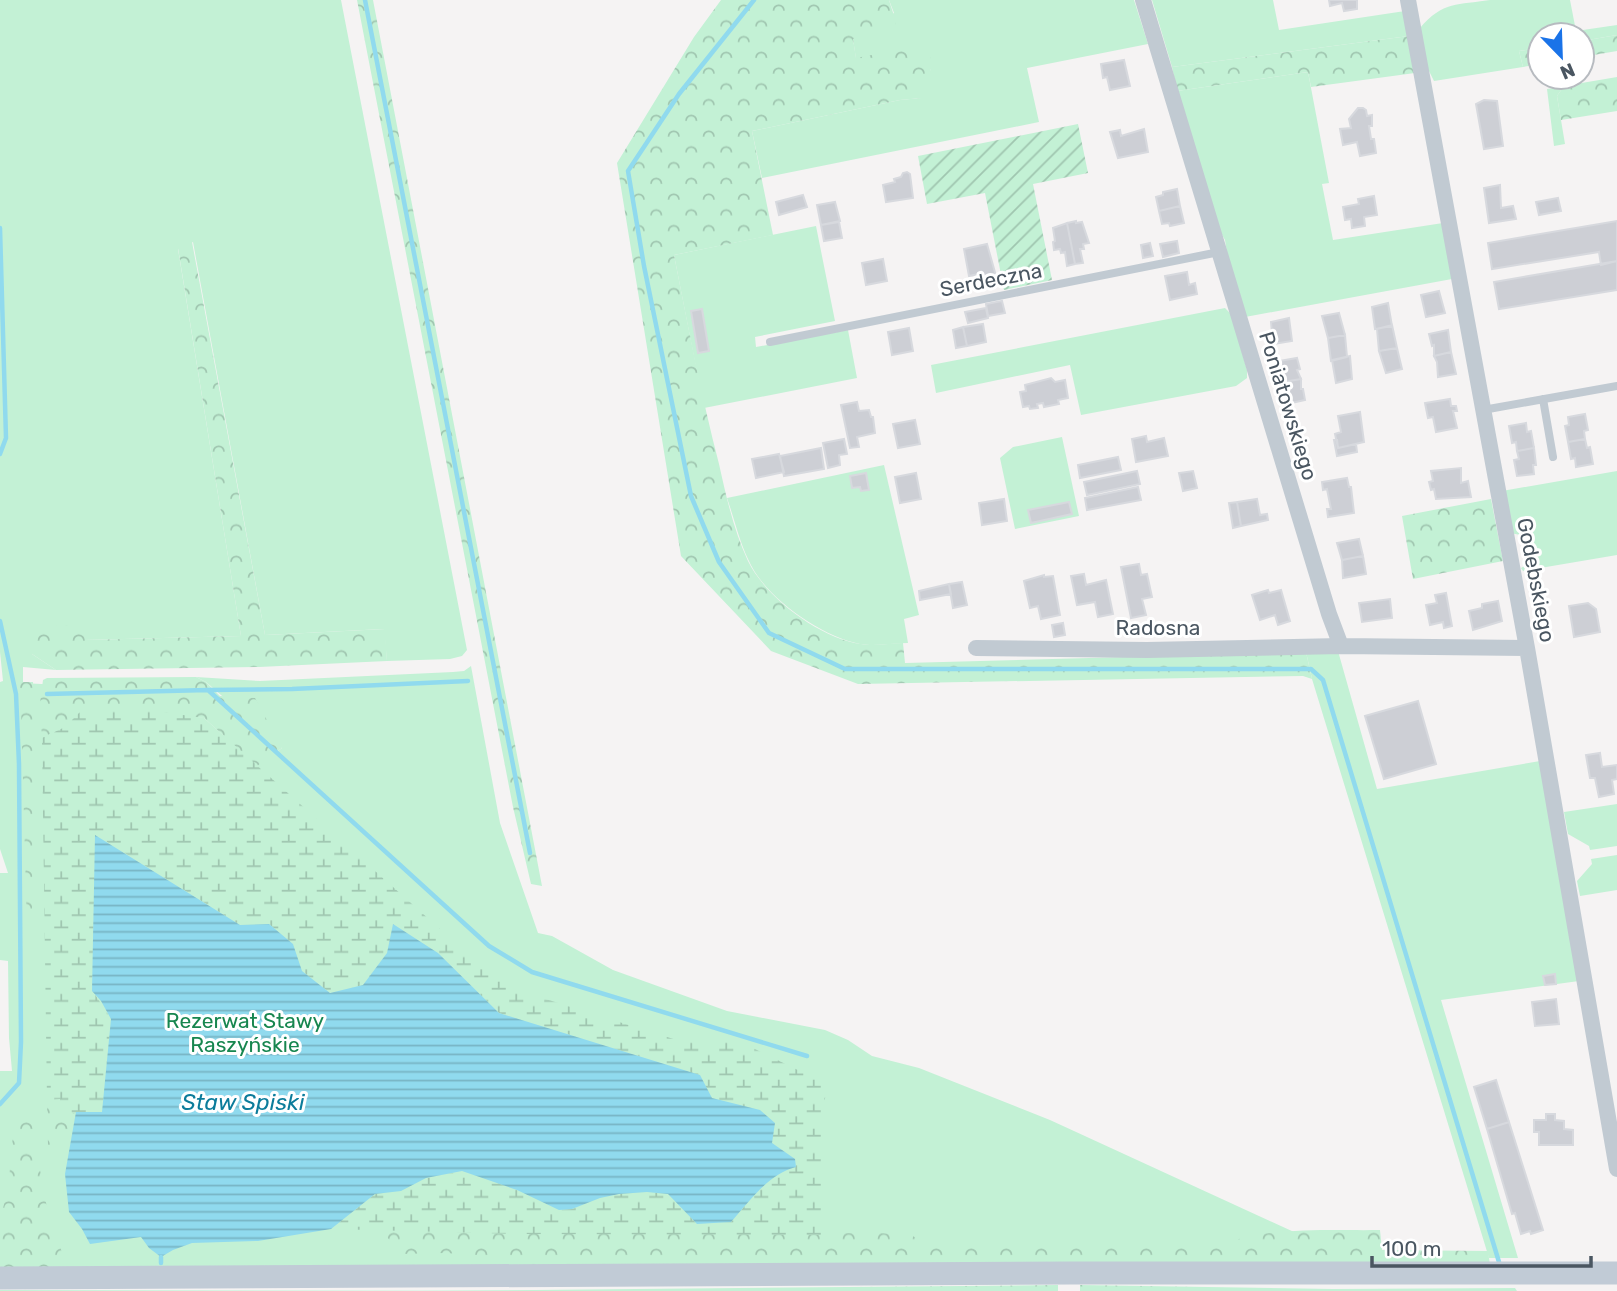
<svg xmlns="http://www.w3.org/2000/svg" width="1617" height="1291" viewBox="0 0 1617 1291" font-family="Rubik,sans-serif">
<defs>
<pattern id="forest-crowns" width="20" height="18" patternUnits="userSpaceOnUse" patternTransform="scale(1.75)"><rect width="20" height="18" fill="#c3f1d5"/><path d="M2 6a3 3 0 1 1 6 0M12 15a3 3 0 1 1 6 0" fill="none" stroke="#a0c6b0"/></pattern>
<pattern id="wetland-marsh" width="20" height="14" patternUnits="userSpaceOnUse" patternTransform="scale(1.75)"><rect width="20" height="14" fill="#c3f1d5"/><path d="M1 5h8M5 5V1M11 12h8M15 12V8" fill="none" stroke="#a0c6b0"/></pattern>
<pattern id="garden-furrows" width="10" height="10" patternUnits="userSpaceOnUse" patternTransform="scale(1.75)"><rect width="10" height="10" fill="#c3f1d5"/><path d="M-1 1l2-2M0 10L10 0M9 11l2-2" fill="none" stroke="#a0c6b0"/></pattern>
<pattern id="water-rules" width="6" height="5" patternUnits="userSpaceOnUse" patternTransform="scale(1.75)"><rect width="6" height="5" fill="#90daee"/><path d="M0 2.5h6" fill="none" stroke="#78b4c4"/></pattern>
</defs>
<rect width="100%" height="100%" fill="#f5f3f3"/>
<path fill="#c3f1d5" d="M0 0H341L467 650 462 656 450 659 387 661 384 629 265 635 193 242 178 249 241 636 85 640 32 654 56 670 23 667V683L78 686 275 753 282 748 206 682 196 677 260 681 453 672 464 671 471 666 500 823 538 933 552 936 613 970 727 1011 825 1030 848 1040 872 1056 919 1068 1050 1120 1294 1232 1295 1263 0 1269V1071H12L9 1038 8 961 0 960V873H8L0 849V682L3 681 0 652Z
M889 0H1134L1148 44 1027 68 1039 122 762 178 752 131 900 100 921 98 920 89 931 69 856 59 853 39 894 13Z
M1152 0H1273L1279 30 1405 11 1409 36 1172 67Z
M1490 0H1570L1576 31 1617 25V35L1582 41V35H1540V48L1519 51 1523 67 1434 81 1428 69 1420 28C1443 1 1458 5 1490 0Z
M1308 72 1329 183 1322 184 1333 240 1443 223 1452 279 1245 317 1229 266 1225 240 1217 226 1177 91Z
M1564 86 1557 96 1565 144 1554 146 1547 89Z
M816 226 835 321 755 337 756 347 848 330 857 378 704 408 674 255Z
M1225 308 1231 314 1247 370V378L1236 386 1081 415 1070 365 936 393 931 365Z
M1062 437 1079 516 1015 529 1000 458 1013 447Z
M884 465 919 615 904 619 908 643C892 643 875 647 860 644 820 636 764 597 748 559 739 540 734 518 727 498Z
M1617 471V555L1523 571 1521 568 1535 559 1531 537 1510 533 1502 491Z
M1338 651 1377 789 1540 761 1579 981 1441 1000 1518 1258H1489L1312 679 1306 652Z
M1617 804V846L1590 850 1589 846 1568 834 1564 812Z
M1617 855V890L1580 896 1577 881 1592 864 1591 859Z
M0 1290 673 1291H0Z"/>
<path fill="url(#forest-crowns)" d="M357 0H373L542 886 531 884 513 807Z
M721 0H889L896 22 893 30 853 39 856 58 925 45C928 52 933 61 931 69 928 81 919 85 922 98L900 100 752 131 773 235 674 255C688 325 701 395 719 464 726 496 734 531 748 561 766 598 820 638 861 644 874 647 890 643 903 643L905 663 1306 652 1312 679 1303 676 858 684 771 651 681 556 617 163 694 37Z
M1617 35V51L1582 57V41Z
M1409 36 1415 73 1311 87 1308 72 1177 91 1172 67Z
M1540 48V64L1523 67 1519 51Z
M1617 77V111L1561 120 1557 96 1564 86Z
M187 240 192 242 265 635 385 629 387 661 259 667 56 670 32 654 37 627 83 624 85 640 241 636 178 248Z
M1491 499 1503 561 1413 579 1402 516Z
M196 677 206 682 220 696 255 698 282 748 257 766 204 718 82 710 65 726 42 738 40 703 43 680 47 678Z
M17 682H33L32 928H27L21 706Z
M60 1098V1113L76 1112 71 1143 48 1146 47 1100Z
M35 1101V1142L46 1203 67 1268 0 1267V1219L8 1190 13 1135 19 1109Z
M1380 1230 1382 1250 1488 1251 1490 1265 505 1268 490 1256 445 1253 399 1254 383 1231 522 1234 881 1233 913 1236 927 1246 1224 1245C1262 1226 1336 1231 1380 1230Z
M1058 1285V1291H420Z
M1080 1285 1333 1289 1515 1288 1517 1291H1080Z"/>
<path fill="url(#wetland-marsh)" d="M82 710H148L204 718 487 971 520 991 683 1042 722 1039 749 1046 816 1079 828 1091 822 1106 823 1235 522 1234 331 1229 375 1194 401 1191 426 1178 462 1171 517 1190 559 1210 572 1209 600 1198 619 1194 647 1192 668 1194 697 1224 731 1222C750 1201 768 1174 796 1167L795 1159 772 1143 760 1110 712 1098 699 1075 499 1013 438 953 393 925 387 953 363 985 330 993 302 971 293 944 269 924 240 925 96 835 92 990 111 1019 102 1113H60V1099L47 1100 42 738 65 727Z"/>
<path fill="url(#garden-furrows)" d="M1078 124 1088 173 1033 184 1052 280 1004 290 985 193 927 204 918 156Z"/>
<path fill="url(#water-rules)" d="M95 835 240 925 269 924 293 944 302 971 330 993 363 985 387 953 393 924 438 953 499 1013 700 1075 712 1098 760 1110 775 1123 772 1143 795 1159 796 1167C768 1174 750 1201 731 1222L697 1224 668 1194 647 1192 619 1194 600 1198 572 1209 559 1210 517 1190 462 1171 426 1178 401 1191 375 1194 331 1229 258 1241 192 1243 173 1250 161 1257 149 1248 141 1237 90 1244 82 1229 69 1212 65 1174 76 1112H102L111 1019 101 1001 92 991Z"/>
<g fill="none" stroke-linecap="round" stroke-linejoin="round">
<path stroke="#90daee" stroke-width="4.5" d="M365 0 530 853
M754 0 679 94 628 171 644 266 691 496 719 562 769 633 845 669H1311L1323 680 1499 1262
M0 228 6 438 0 454
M0 621 16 694 19 764 21 1042 19 1083 0 1104
M208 690 292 689 468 681
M47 694 208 690 489 946 532 972 807 1056
M161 1263V1257"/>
</g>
<path fill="#cdcfd5" stroke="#d7d9de" stroke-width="2" d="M1329 0H1357V9L1344 11 1342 3 1330 6Z
M1124 60 1130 86 1110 90 1107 77 1103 78 1101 64Z
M1484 100 1497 101 1503 146 1484 149 1476 104Z
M1358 108H1363L1366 110 1367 116 1372 115V126H1369L1371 139H1374L1376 153 1360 156 1357 142 1343 145 1340 129 1351 128 1349 119Z
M1144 129 1148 152 1118 158 1110 132 1120 130 1121 136Z
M907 172 910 174 913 198 886 202 883 185 895 182 894 179 901 177 903 173Z
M1500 185 1501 208 1513 206 1516 219 1489 223 1484 188Z
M1177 189 1180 206 1159 211 1156 197 1163 195V192Z
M803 195 807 207 779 215 776 202Z
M1374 196 1377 215 1364 217 1365 226 1352 228 1351 219 1345 220 1343 207 1359 204 1358 199Z
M1558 198 1561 211 1539 215 1536 202Z
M835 202 840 221 821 225 817 205Z
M1180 206 1184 223 1170 226 1169 223 1162 224 1159 211Z
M1076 221V223L1082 222 1089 243 1083 244 1084 249H1080L1083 263 1075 264 1067 223Z
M1617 221V261L1601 265 1599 252 1492 269 1488 243Z
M839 222 842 238 824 241 821 225Z
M1067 223 1075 264 1067 266 1065 252 1061 253 1060 249 1054 250 1053 242 1055 241 1053 228Z
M1177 241 1179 253 1163 257 1160 244Z
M1150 243 1153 256 1143 258 1141 245Z
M987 244 996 276 980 279 979 274 969 276 964 249Z
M883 259 887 281 866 285 862 263Z
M1617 261V290L1499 309 1494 282Z
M1187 272 1189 285 1195 283 1197 294 1170 300 1165 276Z
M1439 291 1445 313 1426 317 1421 295Z
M1002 301 1005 313 988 316 986 304Z
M1388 303 1392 326 1375 329 1372 307Z
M986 308 988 318 968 323 965 312Z
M702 309 709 351 698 353 691 311Z
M1339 313 1345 335 1328 338 1322 316Z
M1289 318 1292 341 1273 344 1271 322Z
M983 324 986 342 967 346 963 327Z
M1392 325 1397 348 1379 351 1377 329Z
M963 327 967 346 956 348 953 330Z
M909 328 913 351 892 355 888 332Z
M1448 330 1451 352 1434 356V345L1432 346 1429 334Z
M1345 335 1347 357 1331 361 1328 338Z
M1397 348 1402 369 1386 373 1379 351Z
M1451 352 1456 374 1438 377 1437 362 1434 356Z
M1350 356 1352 379 1336 383 1332 360Z
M1297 358 1300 369 1297 370 1301 379 1283 382 1279 361Z
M1051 378 1055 382 1065 380 1068 398 1058 400 1059 404 1044 407 1043 403 1037 404 1038 408 1030 409 1029 406 1023 407 1020 392 1026 391 1025 385Z
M1301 379V389H1303L1305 400 1287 404 1283 382Z
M1450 399 1451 406H1456L1457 411H1453L1457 428 1436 432 1433 417 1428 418 1425 403Z
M857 402 859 411 869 410 871 417H873L875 433 857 437 859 447 850 448 841 405Z
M1360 412 1364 442 1338 448 1335 434 1341 432 1338 416Z
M1585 414 1588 430 1584 431 1585 439 1568 442 1565 426 1569 425 1568 417Z
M915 420 920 444 898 448 893 424Z
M1526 423 1527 432 1531 431 1534 448 1517 451 1516 442 1512 443 1509 426Z
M1146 436 1147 442 1164 438 1168 456 1136 462 1132 439Z
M844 439 847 454 839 455 840 465 828 468 823 443Z
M1585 439 1587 448 1590 447 1593 464 1576 467 1575 458 1571 459 1568 442Z
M1334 440H1337L1338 448 1356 444 1357 452 1337 456Z
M821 448 824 469 784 476 780 456Z
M1534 448 1536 465H1533L1534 474 1517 476 1514 460 1519 459 1517 451Z
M779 454 784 472 756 478 752 459Z
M1118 457 1121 470 1080 478 1078 465Z
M1461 468V483L1468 481 1471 497 1436 499 1434 489 1431 490 1429 482 1433 481 1431 471Z
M1137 471 1140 484 1087 495 1084 482Z
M1193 471 1197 488 1183 491 1179 473Z
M866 473 869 490 861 491 860 487 852 488 850 476Z
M916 473 921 499 900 503 895 477Z
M1347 478 1349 487H1351L1354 513 1328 517 1327 509H1331L1327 489 1323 490 1322 482Z
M1138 487 1141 500 1087 510 1085 498Z
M1004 499 1007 521 982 525 979 503Z
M1257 499 1260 515 1267 514 1268 520 1241 526 1237 502Z
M1069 502 1072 514 1031 523 1028 510Z
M1237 502 1241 526 1233 528 1229 503Z
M1359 539 1363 556 1342 560 1337 543Z
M1363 556 1366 574 1343 578 1342 560Z
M1139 564 1141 575 1147 574 1152 597 1142 599 1146 615 1131 618 1121 567Z
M1084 574 1086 585 1106 580 1113 614 1098 617 1095 602 1077 605 1071 576Z
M1044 575V577L1053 576 1060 615 1041 619 1038 606 1030 608 1024 581Z
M962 582 967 605 953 608 949 584Z
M949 584 951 594 920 600 919 591Z
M1268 590 1269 593 1281 590 1290 621 1278 625 1275 615 1260 620 1252 595Z
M1446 593 1452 626 1444 628 1443 622 1430 625 1426 605 1437 603 1435 595Z
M1390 599 1392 618 1362 622 1359 603Z
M1498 601 1502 621 1473 630 1469 611 1482 608V604Z
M1588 603 1596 609 1600 632 1574 637 1569 606Z
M1063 623 1065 635 1054 637 1052 625Z
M1418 701 1436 764 1384 779 1365 716Z
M1600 753 1602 767 1617 765V779L1612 780 1614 794 1599 797 1595 778H1590L1586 755Z
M1555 974 1556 984 1545 985 1543 976Z
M1556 999 1559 1024 1535 1026 1532 1002Z
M1496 1080 1509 1122 1487 1129 1474 1087Z
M1546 1114H1555V1120L1564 1121V1129L1573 1130V1145H1539V1132H1534V1120H1546Z
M1509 1122 1543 1230 1531 1234 1530 1231 1521 1234 1515 1213 1512 1214 1487 1129Z"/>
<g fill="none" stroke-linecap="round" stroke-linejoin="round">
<path stroke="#c1cad2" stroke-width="8" d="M770 342 1219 252
M1543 399 1553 457
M1483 410 1617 386"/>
<path stroke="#c1cad2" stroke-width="16" d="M1143 0 1329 614 1341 646 1527 648
M1408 0 1527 648 1617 1169
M976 648 1147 650 1341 646"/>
<path stroke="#c1cbd6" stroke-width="23" d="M0 1278 1070 1273H1617"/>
</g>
<g text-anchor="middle" stroke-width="6" stroke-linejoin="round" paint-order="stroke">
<g font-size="21" fill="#4a5661" stroke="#fff">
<text transform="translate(991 280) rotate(-11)" y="7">Serdeczna</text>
<text transform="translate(1288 406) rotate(73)" y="7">Poniatowskiego</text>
<text transform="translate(1536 580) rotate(79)" y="7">Godebskiego</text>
<text x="1158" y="635">Radosna</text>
</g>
<g font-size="21" fill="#17864f" stroke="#fff">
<text x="245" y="1028">Rezerwat Stawy<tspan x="245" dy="24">Raszyńskie</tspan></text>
</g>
<g font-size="23" font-style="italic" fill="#0c7c9b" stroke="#fff">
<text x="243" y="1110">Staw Spiski</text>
</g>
</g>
<g transform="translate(1561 56) rotate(157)"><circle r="33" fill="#ffffff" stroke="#b7bbc0" stroke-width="2"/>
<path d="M0-5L12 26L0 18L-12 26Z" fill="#1a73e8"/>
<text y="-10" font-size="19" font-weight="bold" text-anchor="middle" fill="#4a5661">N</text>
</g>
<path d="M1372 1256v10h219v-10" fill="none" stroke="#4a5661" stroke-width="3.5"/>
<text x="1382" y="1256" font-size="21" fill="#4a5661" stroke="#ffffff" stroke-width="5" paint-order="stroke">100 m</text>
</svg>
